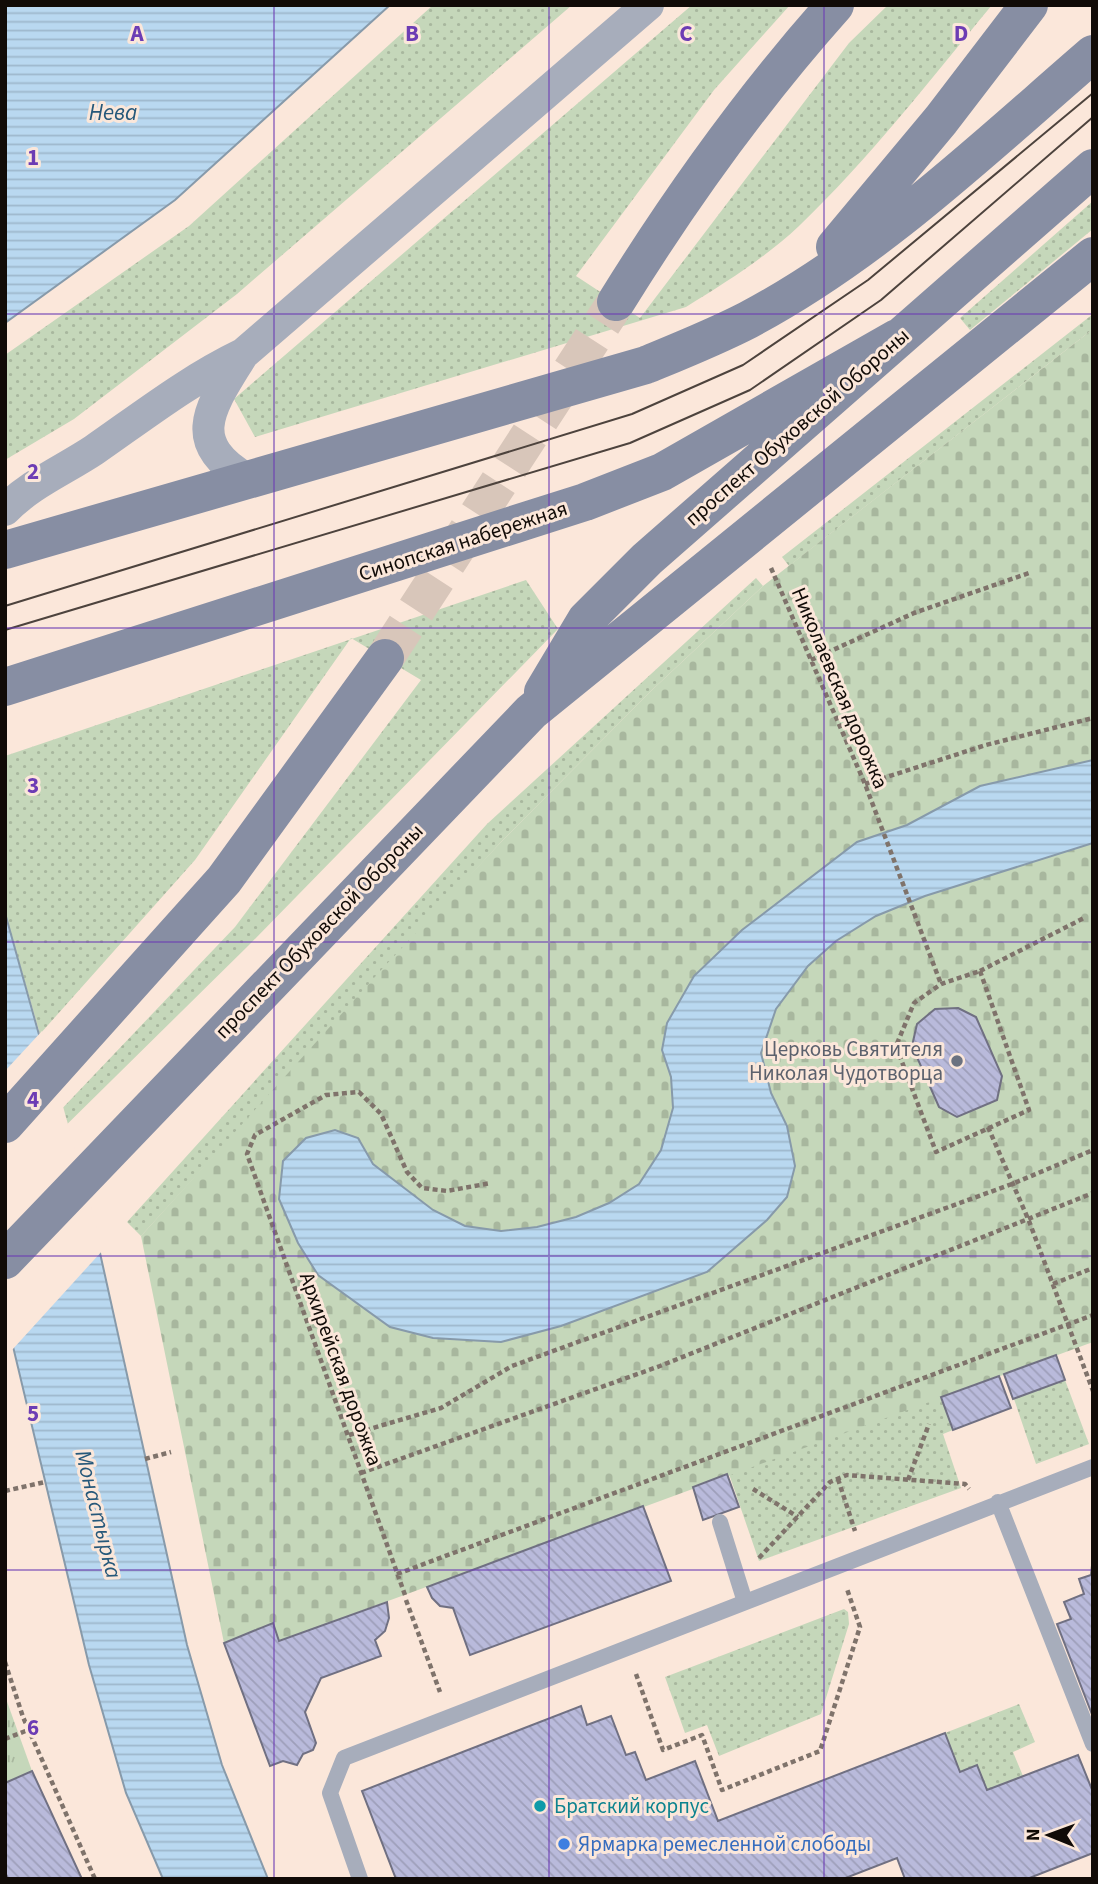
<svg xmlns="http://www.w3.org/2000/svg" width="1098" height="1884" viewBox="0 0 1098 1884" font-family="'Source Sans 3',sans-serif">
<defs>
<pattern id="grass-dots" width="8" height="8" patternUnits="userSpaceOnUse" patternTransform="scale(1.75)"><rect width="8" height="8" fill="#c5d7ba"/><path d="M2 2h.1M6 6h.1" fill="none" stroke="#a8b79e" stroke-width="1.8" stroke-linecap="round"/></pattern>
<pattern id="cemetery-stones" width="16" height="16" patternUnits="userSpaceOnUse" patternTransform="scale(1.75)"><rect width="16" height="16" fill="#c5d7ba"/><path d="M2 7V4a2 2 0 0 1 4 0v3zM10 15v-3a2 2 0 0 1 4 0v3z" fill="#a8b79e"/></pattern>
<pattern id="park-tufts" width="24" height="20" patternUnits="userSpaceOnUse" patternTransform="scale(1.75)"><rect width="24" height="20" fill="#c5d7ba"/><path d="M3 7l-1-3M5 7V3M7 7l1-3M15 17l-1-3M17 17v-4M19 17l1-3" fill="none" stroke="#a8b79e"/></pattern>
<pattern id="water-rules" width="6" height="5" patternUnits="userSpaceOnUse" patternTransform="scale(1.75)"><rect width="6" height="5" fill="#b9d8f0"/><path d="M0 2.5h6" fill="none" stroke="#9eb8cc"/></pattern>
<pattern id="building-back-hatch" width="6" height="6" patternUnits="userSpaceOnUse" patternTransform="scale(1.75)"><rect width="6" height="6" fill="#b9badb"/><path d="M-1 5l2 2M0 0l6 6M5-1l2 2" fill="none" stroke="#9e9fba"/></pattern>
</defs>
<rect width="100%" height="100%" fill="#fbe7da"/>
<path fill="url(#grass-dots)" d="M433 5H572L237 294 74 419 5 460V355L189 226Z
M692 5H790L714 90 576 276 640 318 849 43 888 5H992C930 80 869 159 799 226 765 258 725 283 686 307L255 437 234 399Z
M1093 201V229L970 330 960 318Z
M1093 314V329L789 566 782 557Z
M756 578 763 586 652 690 501 842 141 1236 127 1222 487 824Z
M526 580 558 629 249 945 45 1146 35 1137 235 927 421 680 351 638 195 860 40 1034 5 913V756Z
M1065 1380 1089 1444 1036 1464 1014 1399Z
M941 1397 953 1430 943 1434 961 1488 759 1561 729 1474Z
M844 1609 848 1612 849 1624 821 1714 719 1756 707 1725 685 1733 665 1677Z
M1019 1704 1035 1742 1013 1752 1023 1776 987 1790 960 1772 945 1733Z"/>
<path fill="url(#cemetery-stones)" d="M1093 329V1342L279 1641 272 1624 224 1643 141 1236 383 968 501 842 652 690 763 586Z"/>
<path fill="url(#park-tufts)" d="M5 1696 32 1771 5 1783Z"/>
<path fill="url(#water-rules)" stroke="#879aaa" stroke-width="2" d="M5 5H390L175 200 5 323Z
M1093 760V843L925 896 876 916 836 941 808 966 776 1009 761 1053 771 1093 787 1126 795 1166 787 1197 767 1220 707 1272 561 1326 501 1342 433 1338 390 1327 318 1275 298 1243 279 1199 283 1161 306 1138 335 1130 358 1138 373 1164 433 1210 465 1226 501 1231 537 1227 576 1217 609 1203 639 1184 661 1150 673 1108 671 1077 662 1050 667 1023 694 976 742 930 857 842 907 825 980 786Z
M5 913 100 1253 187 1645 222 1765 268 1879H163L126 1793 89 1665 5 1313Z"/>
<path fill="#fbe7da" d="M42 1031 103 1250 12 1350 5 1326V1071Z"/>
<path fill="url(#building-back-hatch)" stroke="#707082" stroke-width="2" d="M958 1008 976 1017 1002 1076 997 1100 957 1117 939 1107 912 1046 917 1024 935 1009Z
M1056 1355 1065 1380 1013 1399 1004 1374Z
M999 1376 1011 1408 953 1430 941 1397Z
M727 1474 739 1507 703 1520 693 1487Z
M643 1506 671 1581 470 1655 453 1608 440 1606 432 1598 427 1587Z
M1093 1556V1555V1717L1057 1624 1071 1619 1064 1602 1084 1594 1079 1579 1091 1575Z
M387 1602 389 1618 385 1631 375 1640 381 1656 321 1678 305 1712 316 1743 313 1750 303 1754 297 1765 283 1761 270 1766 224 1643 273 1623 279 1641Z
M581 1706 587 1725 611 1716 626 1755 635 1752 646 1780 695 1761 718 1821 945 1733 960 1772 977 1765 987 1790 1078 1755 1093 1792V1853L1027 1879H905L897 1858 843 1879H396L362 1791Z
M32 1771 82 1879H8L5 1872V1783Z"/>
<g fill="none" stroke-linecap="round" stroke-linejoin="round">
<path stroke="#d8c6ba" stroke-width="38" stroke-dasharray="38 19" stroke-linecap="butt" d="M385 658 616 302"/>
<path stroke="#7f736b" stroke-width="4.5" stroke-dasharray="5 3.5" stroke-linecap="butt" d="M771 568 865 784 941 984
M811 660 914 613 1029 573
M865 784 986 745 1093 718
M980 971 1029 1110 936 1152 896 1046 914 1003 941 984Z
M980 971 1084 918
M988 1127 1029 1221 1093 1391
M1053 1284 1093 1268
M349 1435 441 1408 512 1366 1012 1184 1093 1150
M145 1459 171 1452
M361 1473 660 1366 1093 1193
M838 1479 855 1531
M908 1480 929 1424
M753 1489 798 1517
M5 1491 45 1482
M759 1558 830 1482 847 1475 965 1484 969 1489
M397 1574 1093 1315
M405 1595 247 1154 255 1135 326 1095 359 1092 381 1114 407 1172 422 1188 447 1191 491 1183
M406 1600 440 1692
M5 1662 23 1717 95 1879
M636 1674 663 1750 702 1735 722 1790 820 1751 860 1627 847 1589
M5 1739 28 1730"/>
<path stroke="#a7adbb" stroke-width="16" d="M998 1502 1093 1744
M720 1522 745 1602
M360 1879 330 1793 344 1758 1093 1467"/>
<path stroke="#a7adbb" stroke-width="32" d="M243 354C212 405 182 441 247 479
M5 510C30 484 64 470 94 450 143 416 189 380 243 354L648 5"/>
<path stroke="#878ea3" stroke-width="38" d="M835 247 941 120 1029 5
M616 302C681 197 752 98 835 5
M5 550 646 365C680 351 715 337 748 320 876 252 984 148 1093 54
M5 687 585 502 662 472 897 338
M543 692 586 620 647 559 1093 168
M5 1124 224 880 385 658
M5 1260 531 712 1093 256"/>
<path stroke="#4d433d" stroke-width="2" d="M5 606 632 414 743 365 868 280 1093 93
M5 630 630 443 750 390 881 300 1093 117"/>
</g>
<path fill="none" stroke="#6c3cb4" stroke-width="2" stroke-opacity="0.55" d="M274 5V1879M549 5V1879M824 5V1879M5 314H1093M5 628H1093M5 942H1093M5 1256H1093M5 1570H1093"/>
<circle fill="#6b7280" stroke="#fbe7da" stroke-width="2.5" cx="957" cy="1061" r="7"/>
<circle fill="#0f9aa8" stroke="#fbe7da" stroke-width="2.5" cx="540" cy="1806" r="7"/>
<circle fill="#3f7fe0" stroke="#fbe7da" stroke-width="2.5" cx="564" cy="1844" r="7"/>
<g text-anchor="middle" stroke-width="6" stroke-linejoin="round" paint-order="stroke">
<g font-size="21" fill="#110b07" stroke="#fbe7da">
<text transform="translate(797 427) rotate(-41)" y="7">проспект Обуховской Обороны</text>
<text transform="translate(463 541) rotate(-18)" y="7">Синопская набережная</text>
<text transform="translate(840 688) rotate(67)" y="7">Николаевская дорожка</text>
<text transform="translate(319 931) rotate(-46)" y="7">проспект Обуховской Обороны</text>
<text transform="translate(341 1369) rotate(70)" y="7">Архирейская дорожка</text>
</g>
<g font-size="21" fill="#5b616d" stroke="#fbe7da" text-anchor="end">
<text x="943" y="1056">Церковь Святителя<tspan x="943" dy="24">Николая Чудотворца</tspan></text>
</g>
<g font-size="21" fill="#0d838f" stroke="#fbe7da" text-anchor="start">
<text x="554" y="1813">Братский корпус</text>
</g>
<g font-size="21" fill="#366cbe" stroke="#fbe7da" text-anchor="start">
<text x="578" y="1851">Ярмарка ремесленной слободы</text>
</g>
<g font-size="23" font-style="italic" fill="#26587a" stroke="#fbe7da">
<text x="113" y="120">Нева</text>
<text transform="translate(99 1514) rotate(76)" y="8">Монастырка</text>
</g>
</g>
<g font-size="23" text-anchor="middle" font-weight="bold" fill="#6c3cb4" stroke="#fbe7da" stroke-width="6" stroke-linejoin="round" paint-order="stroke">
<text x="137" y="41">A</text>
<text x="412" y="41">B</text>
<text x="686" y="41">C</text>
<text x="961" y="41">D</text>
<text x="33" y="165">1</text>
<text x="33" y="479">2</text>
<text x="33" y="793">3</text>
<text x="33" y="1107">4</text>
<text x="33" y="1421">5</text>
<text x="33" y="1735">6</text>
</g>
<rect width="1098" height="1884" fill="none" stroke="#110b07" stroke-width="14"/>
<g transform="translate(1049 1835) rotate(271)" stroke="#fbe7da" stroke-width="5" paint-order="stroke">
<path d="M0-5L12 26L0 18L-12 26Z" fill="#110b07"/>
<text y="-10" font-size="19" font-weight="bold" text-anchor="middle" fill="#110b07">N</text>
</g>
</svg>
